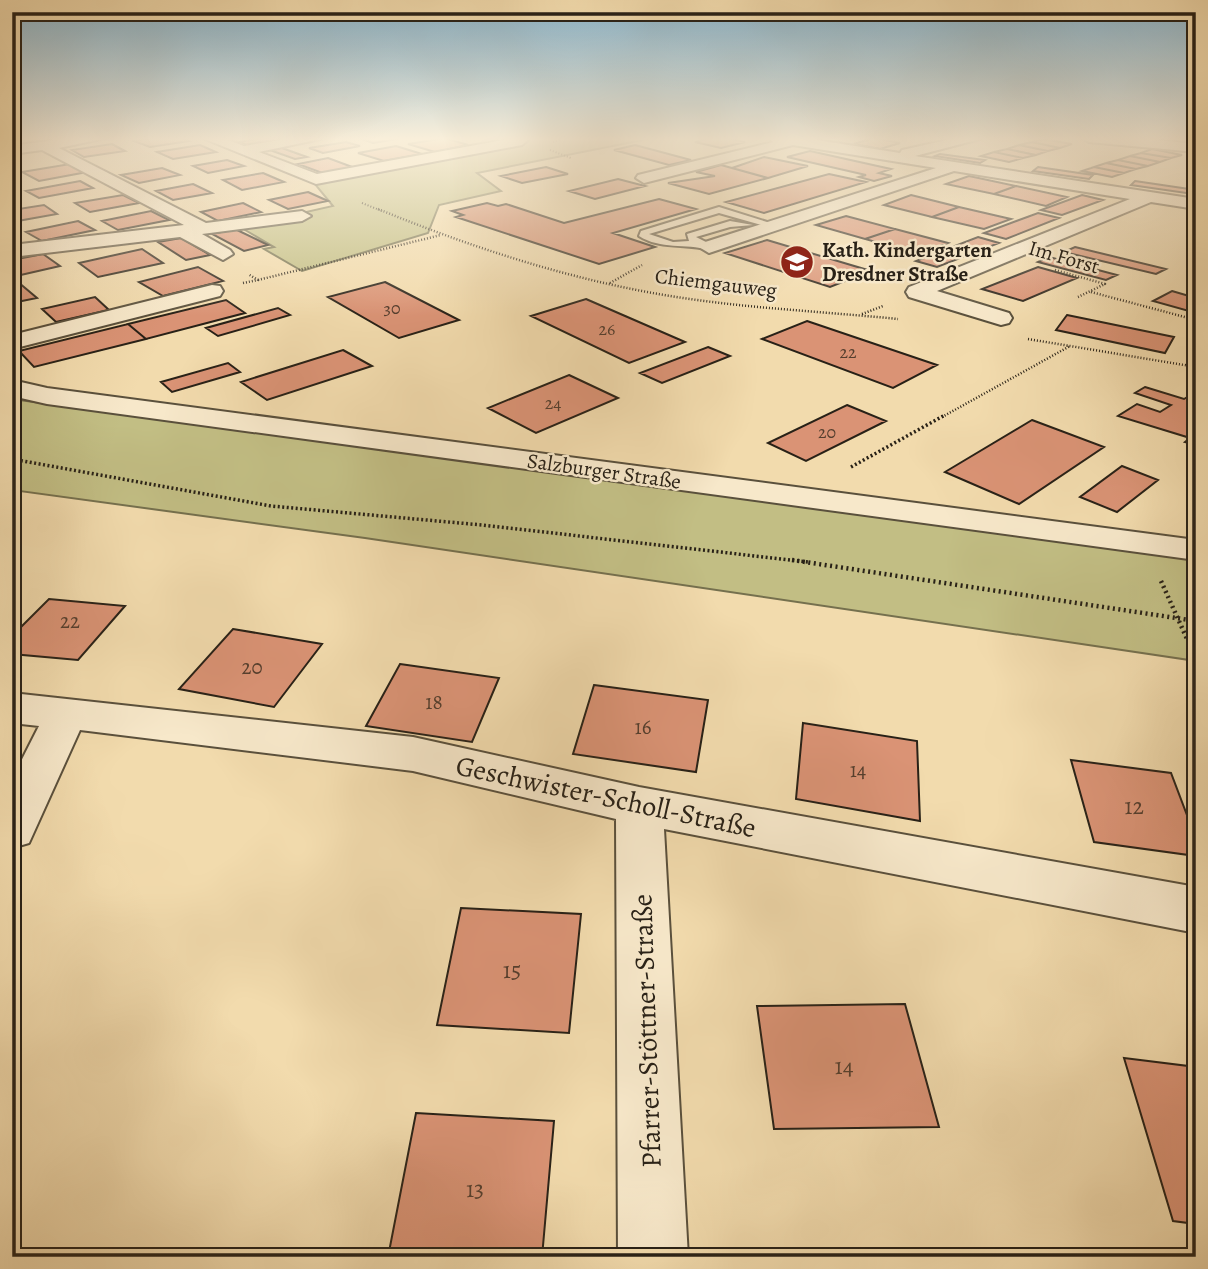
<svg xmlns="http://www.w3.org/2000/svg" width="1208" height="1269" viewBox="0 0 1208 1269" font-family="Alegreya,serif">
<rect width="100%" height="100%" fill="#f2dbad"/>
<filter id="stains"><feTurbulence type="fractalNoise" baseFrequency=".00286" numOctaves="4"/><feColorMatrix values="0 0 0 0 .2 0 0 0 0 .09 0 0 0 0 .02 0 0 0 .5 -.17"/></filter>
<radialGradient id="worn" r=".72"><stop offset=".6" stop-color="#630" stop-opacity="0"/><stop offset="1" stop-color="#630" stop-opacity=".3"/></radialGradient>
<path fill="#c2be84" stroke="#75704e" stroke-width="2" d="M529 138H653L477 173 501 191 439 205 428 233 302 271 264 249 274 247 240 227 333 206 314 183Z
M12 399 1196 560V661L365 538 12 490Z"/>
<path fill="#da9375" stroke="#282117" stroke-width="2" d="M150 138H183L189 141 150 147 134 141Z
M260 138H280L290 142 255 148 239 142Z
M359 138H403L373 143Z
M445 138 468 145 435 152 408 144Z
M709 138H729L745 142 721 148 695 142Z
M873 138H876L900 143 880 149 854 144Z
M1043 139 1072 144 1060 148 1032 142Z
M346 142 360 146 323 153 309 148Z
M1032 142 1060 148 1048 151 1019 145Z
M112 144 125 151 84 157 72 150Z
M200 145 216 152 173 159 157 152Z
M635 145 691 160 669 165 614 150Z
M1019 145 1048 151 1036 155 1007 149Z
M396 146 422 154 384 161 358 153Z
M279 147 307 157 295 159 267 149Z
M1007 149 1036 155 1023 158 994 152Z
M1152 149 1182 155 1171 158 1141 153Z
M810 151 891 169 879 173 892 176 874 181 859 177 866 175 787 157Z
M994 152 1023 158 1009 162 981 156Z
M1141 153 1171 158 1160 162 1130 156Z
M940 154 985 160 980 163 935 156Z
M1130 156 1160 162 1148 166 1118 160Z
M764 157 808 166 768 178 732 168Z
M328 158 355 168 325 174 298 164Z
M227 160 244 166 208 173 193 166Z
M1118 160 1148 166 1136 169 1106 163Z
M1106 163 1136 169 1124 173 1094 167Z
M70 164 87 172 39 181 22 172Z
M721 165 768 178 709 194 668 183 715 176 696 172Z
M546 167 568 174 522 183 501 176Z
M1038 167 1093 175 1089 179 1033 171Z
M1094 167 1124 173 1112 177 1082 171Z
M162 168 180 175 139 183 121 175Z
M263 173 284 182 242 190 223 180Z
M829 174 866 182 764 213 726 202Z
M969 176 1016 186 994 194 946 184Z
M618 179 645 186 595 199 569 191Z
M80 181 93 188 39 198 26 191Z
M1135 181 1196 190 1193 194 1131 185Z
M193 184 212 193 173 200 156 191Z
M1016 186 1067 197 1046 206 994 194Z
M308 192 328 201 288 209 269 200Z
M123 195 139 203 90 212 75 203Z
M911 195 959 207 932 217 884 205Z
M1082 195 1103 200 1062 215 1041 210Z
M659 199 696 209 613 233 655 247 599 264 456 217 463 215 452 211 487 203 498 206 506 204 564 223Z
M243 203 261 212 218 221 201 212Z
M44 205 57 214 12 222V210Z
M959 207 1011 219 984 229 932 217Z
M151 211 169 220 118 230 102 221Z
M1038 213 1059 218 1006 239 984 233Z
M846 216 895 229 865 239 816 225Z
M78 221 95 230 42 241 26 232Z
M235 229 268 245 244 251 212 234Z
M895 229 948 243 919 254 865 239Z
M978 237 999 243 937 267 916 261Z
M181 238 210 255 186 260 158 242Z
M767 240 871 271 830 287 725 253Z
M1075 247 1166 269 1156 274 1064 252Z
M142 249 163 263 98 277 79 263Z
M43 254 60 266 12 277V260Z
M1049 257 1117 275 1106 280 1038 262Z
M198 267 223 281 163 296 139 282Z
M1038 267 1077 278 1023 301 982 289Z
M18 282 37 298 12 303V283Z
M385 282 459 320 399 338 328 297Z
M1172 291 1196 298V313L1153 301Z
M95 297 109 310 56 322 42 309Z
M586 299 685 342 629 363 531 316Z
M226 300 245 313 146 339 128 324Z
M278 308 290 315 218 336 206 328Z
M1067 315 1174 337 1165 353 1056 330Z
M807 321 937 365 893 388 762 339Z
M128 324 146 339 34 367 19 351Z
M708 347 730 356 662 383 640 373Z
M343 350 372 366 267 400 241 382Z
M228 363 240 372 172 392 161 382Z
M569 375 618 398 536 433 488 408Z
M1145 387 1184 399 1189 396 1196 398V445L1185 442 1190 438 1118 416 1137 404 1160 412 1171 405 1135 393Z
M847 405 886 421 806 461 768 443Z
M1032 420 1104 447 1019 504 945 472Z
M1122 466 1158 480 1117 512 1080 497Z
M49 599 125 606 78 660 12 654V636Z
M233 629 322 644 274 707 179 689Z
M400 664 499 678 472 742 366 726Z
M594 685 708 700 696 772 573 754Z
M803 723 917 741 920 821 796 799Z
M1071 760 1171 773 1196 839V856L1094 842Z
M461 908 581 914 569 1033 437 1025Z
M905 1004 939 1127 774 1129 757 1006Z
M1124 1058 1196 1067V1224L1173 1221Z
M416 1113 554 1121 542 1257H388Z"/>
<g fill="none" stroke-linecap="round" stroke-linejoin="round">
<g stroke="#5a503c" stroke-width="4">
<path id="lane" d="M719 207 780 226 775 229 719 213 649 234 673 242 689 241 687 234 730 221 753 225 730 227 696 237 712 245 709 250C685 243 661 250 639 236L641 231Z"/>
</g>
<g stroke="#5a503c" stroke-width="4">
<path id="street" d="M67 138H106L59 148 206 223 302 211 311 216 302 221 202 234 230 250 233 254 223 260 180 237 12 257V245L184 225 42 150 12 154V146Z
M223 138 244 146 291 138H325L259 152 317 174 514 138H530L522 145 316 184 205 139Z
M768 138H804L900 153 902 150 956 138H984L915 156 1196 199V209L1151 202 937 291 1009 313 1012 318 1009 323 1001 325 909 297 906 292 909 287 1130 199 954 171 709 253 699 247 702 243 936 168 793 145 644 183 636 178 638 175 773 142Z
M1082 138H1137L1196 144V152L1089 142Z
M212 285 220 286 223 291 220 296 12 349V335Z
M12 380 47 388 1196 540V560L47 404 12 396Z
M12 693 413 737 639 787 1196 887V933L664 829 688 1257H618L616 819 413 771 80 730 29 843 12 848V779L39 726 12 723Z"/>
</g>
<path stroke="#282117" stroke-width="2" stroke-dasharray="1 2" stroke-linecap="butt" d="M553 142 566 138
M550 150 571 158
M362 203 382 211"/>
<path stroke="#282117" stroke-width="2.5" stroke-dasharray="1 2" stroke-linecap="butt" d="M378 209C478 250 583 284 690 299 759 309 829 312 898 319
M1055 270 1105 284 1078 297
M258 280 441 235
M243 283 258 280 248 274
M610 283 642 265
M1091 292 1196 320
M862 314 883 306
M1028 339 1196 367
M1186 365 1196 358
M942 417 1070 346"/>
<path stroke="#282117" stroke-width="3.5" stroke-dasharray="2 2.5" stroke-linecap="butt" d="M12 459 271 506 482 525 808 562
M851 467 945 415"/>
<path stroke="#282117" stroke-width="4.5" stroke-dasharray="2 3.5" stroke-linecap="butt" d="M792 560 1196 621
M1161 581 1196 659"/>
<use href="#lane" fill="#f7e8ca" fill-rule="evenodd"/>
<use href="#street" fill="#f7e8ca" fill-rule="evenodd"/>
</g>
<linearGradient id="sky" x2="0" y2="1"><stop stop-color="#89b7d1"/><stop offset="0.44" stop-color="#f9efda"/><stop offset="1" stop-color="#f9efda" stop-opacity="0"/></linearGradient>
<rect width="1208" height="316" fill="url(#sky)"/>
<defs>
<g id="school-disc" transform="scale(1.75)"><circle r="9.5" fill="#8f2418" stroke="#f7e8ca"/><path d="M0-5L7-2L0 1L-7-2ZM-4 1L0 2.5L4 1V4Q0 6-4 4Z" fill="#fff"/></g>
</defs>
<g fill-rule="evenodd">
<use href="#school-disc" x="797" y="262"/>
</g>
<g text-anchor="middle" stroke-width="5" stroke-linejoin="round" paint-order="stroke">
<g font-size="18" fill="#543e2e">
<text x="392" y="314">30</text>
<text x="607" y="335">26</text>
<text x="848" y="358">22</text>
<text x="553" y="409">24</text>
<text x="827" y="438">20</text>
</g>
<g font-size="21" font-weight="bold" fill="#282117" stroke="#f7e8ca" text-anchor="start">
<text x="822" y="257">Kath. Kindergarten<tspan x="822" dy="24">Dresdner Straße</tspan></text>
</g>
<g font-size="21" fill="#282117" stroke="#f7e8ca">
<text transform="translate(1064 257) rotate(16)" y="7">Im Forst</text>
<text transform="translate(716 283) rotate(7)" y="7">Chiemgauweg</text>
<text transform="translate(604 471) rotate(8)" y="7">Salzburger Straße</text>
</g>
<g font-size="21" fill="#543e2e">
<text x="70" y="628">22</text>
<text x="252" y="674">20</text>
<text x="434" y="709">18</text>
<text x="643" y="734">16</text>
<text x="858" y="777">14</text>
</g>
<g font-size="24" fill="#543e2e">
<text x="1134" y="814">12</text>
<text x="512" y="978">15</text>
<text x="844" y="1074">14</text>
<text x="475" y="1197">13</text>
</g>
<g font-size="28" fill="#282117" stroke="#f7e8ca">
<text transform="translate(606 796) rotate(12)" y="10">Geschwister-Scholl-Straße</text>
<text transform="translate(646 1031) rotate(-92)" y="10">Pfarrer-Stöttner-Straße</text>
</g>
</g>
<rect width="1208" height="1269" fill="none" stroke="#f2dbad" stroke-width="42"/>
<rect x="14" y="14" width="1180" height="1241" fill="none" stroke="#282117" stroke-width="3.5"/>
<rect x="21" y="21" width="1166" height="1227" fill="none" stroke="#282117" stroke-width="2"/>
<rect width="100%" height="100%" filter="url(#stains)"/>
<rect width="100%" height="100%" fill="url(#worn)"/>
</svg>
